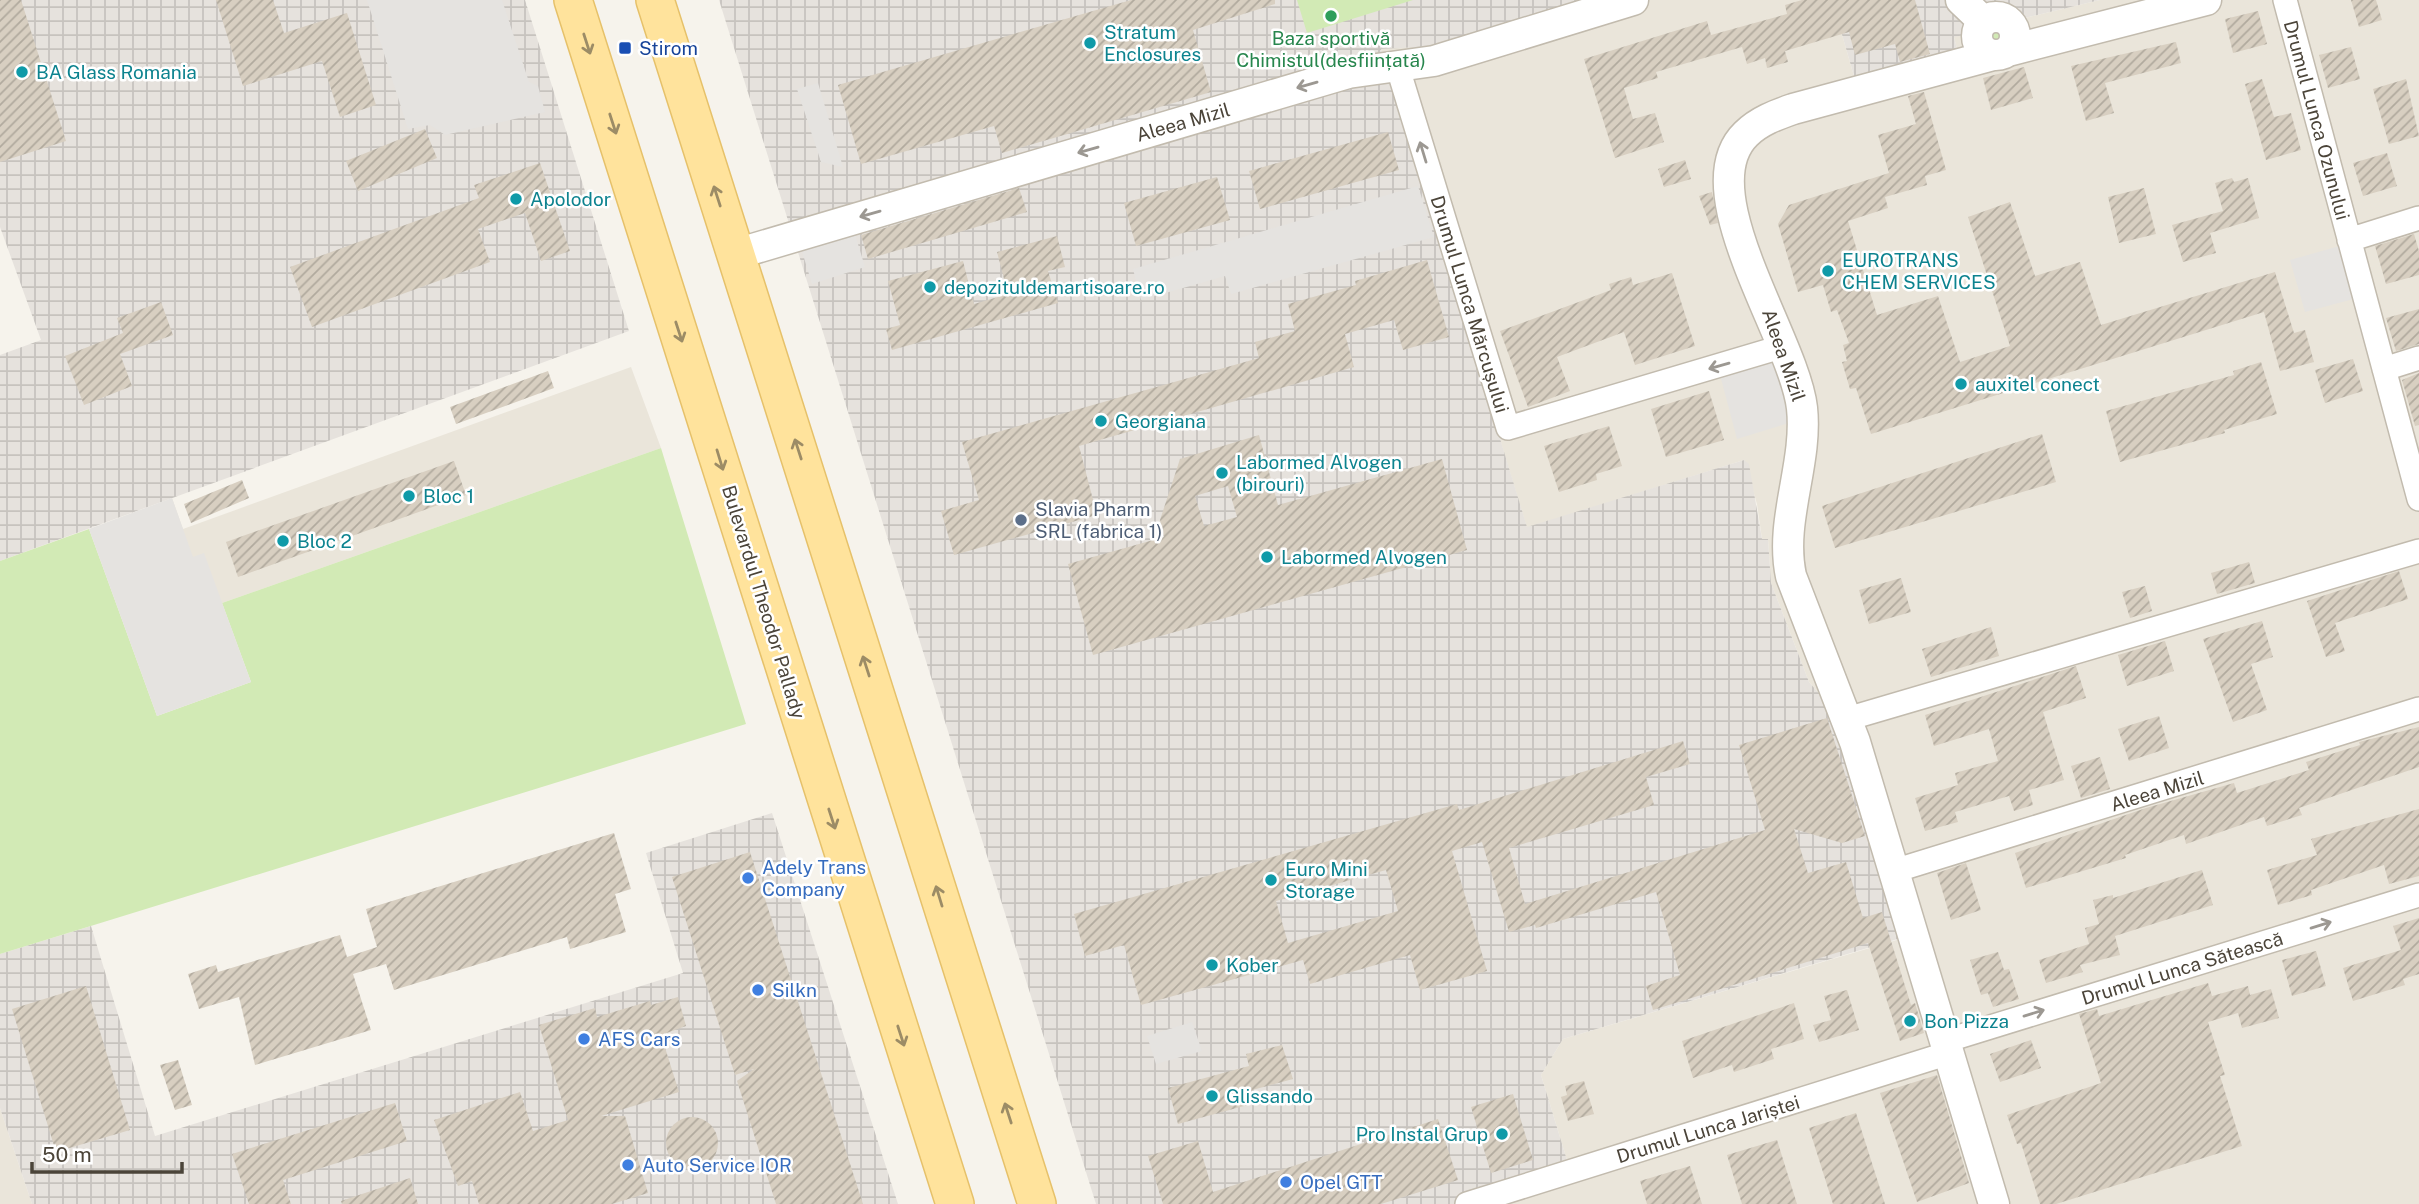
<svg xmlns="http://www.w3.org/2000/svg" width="2419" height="1204" viewBox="0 0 2419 1204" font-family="'Public Sans',sans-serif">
<defs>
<pattern id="industrial-grid" width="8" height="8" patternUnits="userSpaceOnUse" patternTransform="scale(1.75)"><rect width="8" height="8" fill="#e6e2dd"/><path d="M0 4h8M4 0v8" fill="none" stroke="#c7c3be"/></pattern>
<pattern id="building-hatch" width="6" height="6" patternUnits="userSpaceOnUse" patternTransform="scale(1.75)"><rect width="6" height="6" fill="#d8cfc1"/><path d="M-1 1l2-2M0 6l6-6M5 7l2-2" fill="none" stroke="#b1aa9e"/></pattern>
</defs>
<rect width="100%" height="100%" fill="#f6f3ec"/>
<path fill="#eae5da" d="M1586 0H1832L1856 83 1959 57 1954 37 1990 11H1999L2016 20 2100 0H2419V1204H1506L1574 1183 1541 1075 1563 1039 1900 939 1829 705 1809 682 1771 583 1768 539H1762L1757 504 1744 460 1527 528 1381 49 1403 47Z
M631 367 661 448 222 603 157 716 172 498 183 529Z
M0 1108 32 1204H0Z"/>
<path fill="url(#industrial-grid)" d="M0 0H525L629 331 0 561V355L41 340 0 227Z
M719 0H1586L1438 46 1381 49 1527 527 1744 460 1749 464 1762 539H1768L1771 583 1809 682 1829 705 1901 938 1563 1039 1541 1075 1574 1183 1506 1204H1096Z
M1832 0H2100L2016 20 2008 14 1990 11 1970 29 1969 34 1954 37 1959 57 1856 83Z
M772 813 898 1204H32L0 1108V954L91 926 155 1136 683 973 646 853Z"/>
<path fill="#d2eab5" d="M1297 0H1413L1307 33Z
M1998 20 2010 29 2011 39 1983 43 1982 34 1994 21Z
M661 448 746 724 0 954V561L89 529 157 716 251 682 222 603Z"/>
<path fill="#e5e3e0" d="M367 0H502L529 82 538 86 545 112 445 135 430 125 408 129Z
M818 83 843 167 821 162 797 89Z
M1418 186 1434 237 1231 294 1225 276 1141 300 1133 269Z
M854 231 865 267 812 284 801 248Z
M2343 245 2357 298 2305 312 2290 260Z
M1778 354 1792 422 1737 439 1719 371Z
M172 498 193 557 204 553 251 682 157 716 89 529Z
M1192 1022 1202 1051 1156 1064 1147 1036Z"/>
<path fill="url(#building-hatch)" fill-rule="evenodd" d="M0 0H21L66 141 0 162Z
M216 0H273L284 33 347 13 376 105 340 117 322 61 243 86Z
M1131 0H1275V4L1193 30 1211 92 1002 153 994 126 861 164 838 85Z
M1802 0H1915L1930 54 1900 62 1895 44 1855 55 1849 32 1785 51 1788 62 1767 68 1765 58 1747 64 1742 47 1656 72 1658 78 1624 88 1633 119 1655 113 1664 142 1615 158 1584 59 1707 21 1711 35 1787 14 1785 5Z
M2351 0H2376L2382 20 2359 27Z
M2258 11 2267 44 2233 53 2225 19Z
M2176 42 2181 63 2105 83 2114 113 2086 121 2071 66Z
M2351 47 2360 79 2328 88 2319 55Z
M2024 67 2033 98 1991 110 1983 78Z
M2262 79 2274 117 2291 113 2301 150 2266 160 2245 84Z
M2406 79 2419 136 2389 144 2373 89Z
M1924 92 1946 170 1925 176 1927 185 1885 197 1888 208 1848 221 1877 315 1938 296 1960 362 2010 346 1968 217 2010 202 2035 276 2080 262 2101 325 2275 272 2294 333 2305 330 2314 362 2280 371 2264 312 1871 434 1856 388 1850 389 1842 362 1847 361 1843 345 1849 343 1837 310 1831 312 1823 285 1798 292 1778 224 1789 205 1889 173 1878 135 1916 124 1908 96Z
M425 129 437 158 358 191 346 161Z
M1388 132 1399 170 1260 209 1249 171Z
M2387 153 2397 186 2363 196 2353 163Z
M1685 160 1691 179 1664 187 1658 169Z
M540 163 570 251 541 261 525 213 478 229 490 262 312 327 290 267 479 198 474 185Z
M1217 177 1230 220 1136 246 1124 203Z
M2232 178 2234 182 2248 178 2259 218 2210 233 2216 253 2183 262 2172 225 2223 211 2215 183Z
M1019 188 1027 212 868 259 861 235Z
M2144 188 2156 234 2119 243 2108 197Z
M1712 192 1718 223 1710 225 1699 196Z
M2414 234 2419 251V275L2386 284 2375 246Z
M1057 236 1065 267 1048 271 1058 303 892 350 886 329 900 325 888 281 963 261 974 304 1008 294 997 252Z
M1427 260 1449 337 1403 350 1394 320 1345 334 1354 367 1079 446 1097 515 954 555 941 511 979 500 962 442 1259 358 1255 342 1295 331 1288 304 1356 285 1355 281Z
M1672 273 1695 346 1635 365 1624 332 1557 357 1570 391 1528 407 1500 331 1611 290 1609 284 1631 277 1633 285Z
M161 302 173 335 120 354 132 386 84 405 65 356 123 333 117 318Z
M2419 309V344L2396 351 2386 318Z
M2353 359 2363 391 2325 403 2315 370Z
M2261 362 2277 414 2224 430 2225 433 2120 462 2106 411 2234 375 2233 371Z
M548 371 554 388 456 424 450 407Z
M2419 373V425L2415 426 2402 380Z
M1709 391 1724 440 1666 457 1651 409Z
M1609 426 1622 466 1596 474 1597 480 1559 492 1544 446Z
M2042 434 2056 482 1835 548 1822 506Z
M1259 435 1278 505 1442 459 1467 550 1093 655 1068 564 1164 537 1160 520 1180 459ZM1228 486 1237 517 1204 526 1195 496Z
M454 461 466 495 238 577 226 542Z
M242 480 249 498 191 523 184 504Z
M2249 562 2255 583 2217 594 2211 573Z
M2399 571 2408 599 2335 623 2345 651 2326 657 2307 601Z
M1901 578 1911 612 1869 624 1859 590Z
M2145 586 2152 611 2130 618 2122 592Z
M2262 621 2273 657 2251 664 2267 710 2233 722 2203 639Z
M1991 627 1999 656 1931 677 1922 649Z
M2165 641 2174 671 2127 686 2118 655Z
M2076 666 2086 698 2043 712 2064 780 2029 790 2033 805 2014 811 2009 796 1955 812 1958 822 1925 831 1915 798 1958 785 1955 773 1998 761 1989 729 1934 746 1925 715Z
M2159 716 2169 748 2129 761 2118 729Z
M1827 718 1865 836 1842 843 1794 829 1808 873 1846 862 1863 918 1882 912 1911 1005 1915 1003 1924 1033 1900 1041 1868 943 1653 1010 1646 986 1680 975 1656 892 1536 928 1535 925 1509 932 1482 842 1452 851 1487 971 1420 990 1410 955 1310 984 1303 960 1141 1005 1124 945 1085 956 1074 914 1457 804 1459 810 1683 741 1690 764 1646 777 1654 805 1509 848 1525 904 1765 830 1739 745ZM1386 870 1398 911 1288 943 1276 901Z
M2419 727V767L2299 808 2302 815 2267 826 2264 817 2186 844 2184 835 2125 855 2126 858 2026 888 2015 853 2146 808 2234 783 2237 793 2309 770 2306 762 2360 745 2359 742Z
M2100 757 2110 789 2081 798 2071 766Z
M2419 809V876L2389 884 2384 865 2311 890 2312 895 2278 905 2267 870 2317 855 2311 839Z
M614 833 631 889 615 894 626 932 570 949 567 937 394 990 386 964 353 974 371 1030 255 1065 239 997 199 1009 188 974 216 965 218 972 340 935 347 957 377 947 366 909Z
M750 852 863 1204H776L737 1081 754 1069 735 1075 672 877Z
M1966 863 1981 910 1951 920 1937 873Z
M2202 870 2213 905 2115 936 2120 955 2080 965 2083 972 2046 983 2039 960 2089 944 2085 928 2099 924 2093 900 2113 895V898Z
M2419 918V974L2403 979 2405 985 2353 1001 2343 968 2401 950 2393 926Z
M2316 951 2326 986 2292 996 2282 960Z
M1998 952 2004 970 2009 969 2019 999 1993 1007 1988 993 1981 995 1970 960Z
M2208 983 2212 996 2248 986 2250 995 2271 989 2279 1018 2242 1028 2238 1013 2208 1022 2225 1075 2220 1076 2242 1146 2056 1204H2040L2021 1143 2017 1144 2007 1115 2101 1083 2079 1014 2097 1009 2099 1016Z
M86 986 130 1130 56 1152 12 1009Z
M1847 990 1859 1030 1819 1042 1813 1025 1831 1020 1824 996Z
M678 997 686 1026 661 1035 679 1092 601 1116H625L648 1193 612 1204H479L472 1181 458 1186 434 1120 520 1092 533 1131 568 1120 539 1025 595 1008 597 1017 650 1001 651 1005Z
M1794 1003 1804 1039 1771 1049 1774 1059 1734 1072 1732 1065 1693 1078 1682 1041Z
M2031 1040 2041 1068 2000 1082 1990 1054Z
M1282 1045 1293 1079 1252 1090 1255 1103 1178 1124 1168 1088 1249 1066 1246 1054Z
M178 1060 192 1105 175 1110 160 1065Z
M1937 1075 1969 1183 1917 1202 1880 1093Z
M1584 1081 1594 1114 1568 1121 1561 1097 1567 1095 1565 1086Z
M1513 1094 1533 1160 1491 1173 1471 1107Z
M395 1103 407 1141 283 1180 291 1204H249L232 1154Z
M1856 1113 1885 1204H1833L1809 1128Z
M666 1143a26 26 0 1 1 52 0a26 26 0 1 1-52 0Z
M1438 1119 1458 1180 1381 1204H1163L1148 1156 1198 1141 1213 1192Z
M1777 1140 1797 1204H1742L1727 1155Z
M1690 1166 1702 1204H1647L1640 1181Z
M410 1178 418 1204H342L341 1201Z"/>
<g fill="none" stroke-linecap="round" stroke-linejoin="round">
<g stroke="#c2bbae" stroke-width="26">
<path id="minor" d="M2285 0 2419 499
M1397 65 1508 428 1784 346
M2349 240 2419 218
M2384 369 2419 358
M1847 719 2419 551
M1894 871 2419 709
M1945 1041 2419 895
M1467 1204 1949 1053"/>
</g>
<g stroke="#c2bbae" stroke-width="33">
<path id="tertiary" d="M1961 0 1983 21
M1977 36a19 19 0 1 1 38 0a19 19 0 1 1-38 0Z
M2008 51 2206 0
M1993 55 1793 109C1776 115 1759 121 1746 134 1688 190 1794 338 1802 408 1808 464 1779 521 1791 576L1855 742 1994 1204
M736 254 1348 73 1434 61 1633 0"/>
</g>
<g stroke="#e6c16a" stroke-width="40">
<path id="primary" d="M573 0 955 1204
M655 0 1037 1204"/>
</g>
<use href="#minor" stroke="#fff" stroke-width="23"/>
<use href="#tertiary" stroke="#fff" stroke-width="30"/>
<use href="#primary" stroke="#ffe39c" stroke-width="37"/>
</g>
<defs><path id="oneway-shaft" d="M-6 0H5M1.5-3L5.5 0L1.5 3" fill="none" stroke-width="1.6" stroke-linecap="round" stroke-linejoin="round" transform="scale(1.75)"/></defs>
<g stroke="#9c8c66">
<use href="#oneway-shaft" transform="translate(587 44) rotate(72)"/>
<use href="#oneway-shaft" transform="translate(613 124) rotate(72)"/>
<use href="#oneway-shaft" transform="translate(717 196) rotate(-108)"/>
<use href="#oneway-shaft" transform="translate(679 332) rotate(72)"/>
<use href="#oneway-shaft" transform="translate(798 449) rotate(-108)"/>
<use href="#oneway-shaft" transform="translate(720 460) rotate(73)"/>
<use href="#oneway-shaft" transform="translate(866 666) rotate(-108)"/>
<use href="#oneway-shaft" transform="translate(832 819) rotate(72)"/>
<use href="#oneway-shaft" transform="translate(939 896) rotate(-107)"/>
<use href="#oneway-shaft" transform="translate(901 1036) rotate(72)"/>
<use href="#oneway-shaft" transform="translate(1008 1113) rotate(-108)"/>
</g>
<g stroke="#9c9892">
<use href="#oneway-shaft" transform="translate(1307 85) rotate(164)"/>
<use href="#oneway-shaft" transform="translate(1088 150) rotate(164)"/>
<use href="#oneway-shaft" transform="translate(1423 152) rotate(-107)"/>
<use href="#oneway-shaft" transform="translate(870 214) rotate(164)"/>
<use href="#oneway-shaft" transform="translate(1719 366) rotate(164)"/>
<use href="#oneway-shaft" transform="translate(2321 925) rotate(-17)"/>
<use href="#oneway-shaft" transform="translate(2034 1013) rotate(-17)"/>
</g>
<circle fill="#2e9e5b" stroke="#fff" stroke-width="2.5" cx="1331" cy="16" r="7"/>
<g fill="#0f9aa8" stroke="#fff" stroke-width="2.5">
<circle cx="1090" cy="43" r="7"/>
<circle cx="22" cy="72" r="7"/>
<circle cx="516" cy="199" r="7"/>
<circle cx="1828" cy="271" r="7"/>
<circle cx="930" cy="287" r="7"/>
<circle cx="1961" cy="384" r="7"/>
<circle cx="1101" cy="421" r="7"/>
<circle cx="1222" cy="473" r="7"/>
<circle cx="409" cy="496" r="7"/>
<circle cx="283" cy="541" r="7"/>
<circle cx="1267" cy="557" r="7"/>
<circle cx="1271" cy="880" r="7"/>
<circle cx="1212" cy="965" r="7"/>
<circle cx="1910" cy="1021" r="7"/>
<circle cx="1212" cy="1096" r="7"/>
<circle cx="1502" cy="1134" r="7"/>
</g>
<rect fill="#1a4fb4" stroke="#fff" stroke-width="2.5" x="618" y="41" width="14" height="14" rx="3.5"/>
<circle fill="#5c6f8a" stroke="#fff" stroke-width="2.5" cx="1021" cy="520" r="7"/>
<g fill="#3f7fe0" stroke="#fff" stroke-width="2.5">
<circle cx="748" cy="878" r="7"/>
<circle cx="758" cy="990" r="7"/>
<circle cx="584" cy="1039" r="7"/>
<circle cx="628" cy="1165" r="7"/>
<circle cx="1286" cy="1182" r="7"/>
</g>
<g text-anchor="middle" stroke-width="5" stroke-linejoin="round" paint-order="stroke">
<g font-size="19" fill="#0d838f" stroke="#fff" text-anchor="start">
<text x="1104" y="39">Stratum<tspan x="1104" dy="22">Enclosures</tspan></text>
<text x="36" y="79">BA Glass Romania</text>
<text x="530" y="206">Apolodor</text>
<text x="1842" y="267">EUROTRANS<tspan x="1842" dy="22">CHEM SERVICES</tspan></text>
<text x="944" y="294">depozituldemartisoare.ro</text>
<text x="1975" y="391">auxitel conect</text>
<text x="1115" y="428">Georgiana</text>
<text x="1236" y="469">Labormed Alvogen<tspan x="1236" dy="22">(birouri)</tspan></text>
<text x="423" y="503">Bloc 1</text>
<text x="297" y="548">Bloc 2</text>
<text x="1281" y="564">Labormed Alvogen</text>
<text x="1285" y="876">Euro Mini<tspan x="1285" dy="22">Storage</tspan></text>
<text x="1226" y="972">Kober</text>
<text x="1924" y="1028">Bon Pizza</text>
<text x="1226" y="1103">Glissando</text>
<text x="1488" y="1141" text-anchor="end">Pro Instal Grup</text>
</g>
<g font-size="19" fill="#27864d" stroke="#fff">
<text x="1331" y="45">Baza sportivă<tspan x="1331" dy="22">Chimistul(desființată)</tspan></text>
</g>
<g font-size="19" fill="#164399" stroke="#fff" text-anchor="start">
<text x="639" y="55">Stirom</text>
</g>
<g font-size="19" fill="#4b4439" stroke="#fff">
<text transform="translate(2317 120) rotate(75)" y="7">Drumul Lunca Ozunului</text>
<text transform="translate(1183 122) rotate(-16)" y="7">Aleea Mizil</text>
<text transform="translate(1470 304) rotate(73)" y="7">Drumul Lunca Mărcușului</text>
<text transform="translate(1784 355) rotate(71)" y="7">Aleea Mizil</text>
<text transform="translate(764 602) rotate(73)" y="7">Bulevardul Theodor Pallady</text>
<text transform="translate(2157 791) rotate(-17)" y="7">Aleea Mizil</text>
<text transform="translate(2182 968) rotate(-17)" y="7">Drumul Lunca Sătească</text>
<text transform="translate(1708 1129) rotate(-17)" y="7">Drumul Lunca Jariștei</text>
</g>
<g font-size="19" fill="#4e5e75" stroke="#fff" text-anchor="start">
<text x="1035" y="516">Slavia Pharm<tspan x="1035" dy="22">SRL (fabrica 1)</tspan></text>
</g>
<g font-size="19" fill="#366cbe" stroke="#fff" text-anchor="start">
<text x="762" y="874">Adely Trans<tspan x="762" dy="22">Company</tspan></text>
<text x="772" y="997">Silkn</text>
<text x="598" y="1046">AFS Cars</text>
<text x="642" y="1172">Auto Service IOR</text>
<text x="1300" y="1189">Opel GTT</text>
</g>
</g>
<path d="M32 1162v10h150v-10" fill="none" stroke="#4b4439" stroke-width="3.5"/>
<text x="42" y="1162" font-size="21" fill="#4b4439" stroke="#ffffff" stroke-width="5" paint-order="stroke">50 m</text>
</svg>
